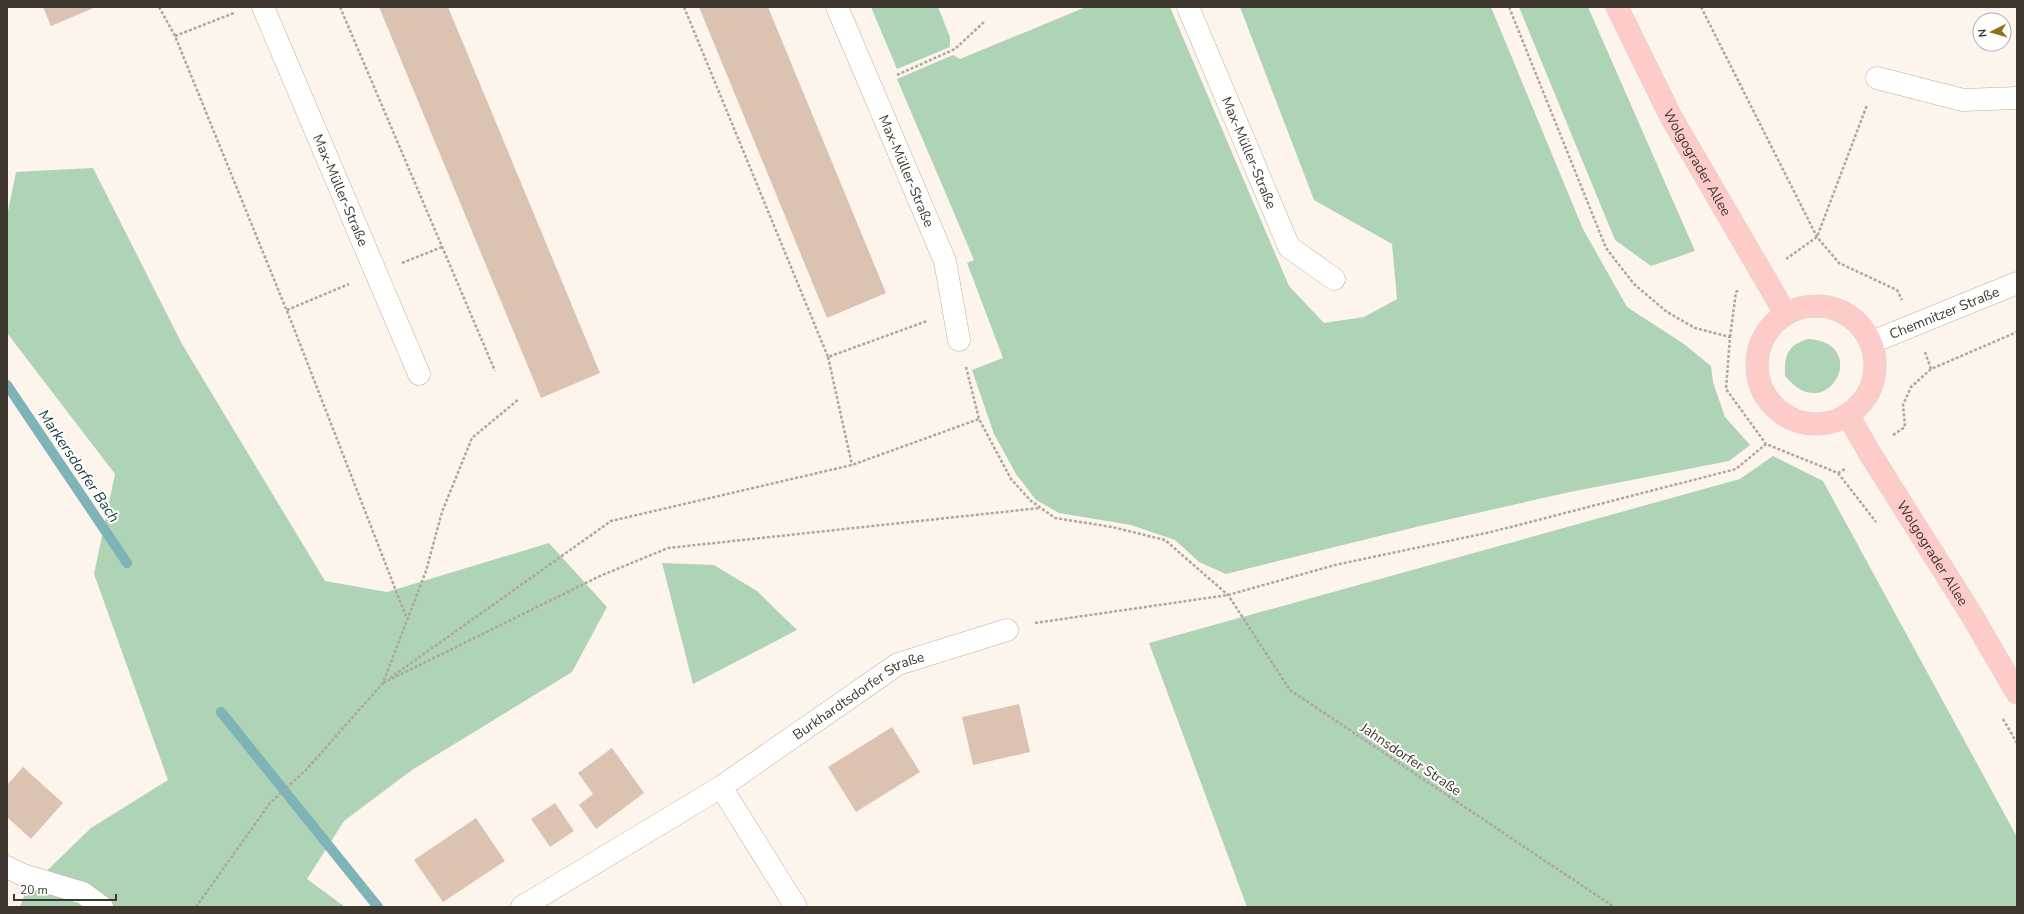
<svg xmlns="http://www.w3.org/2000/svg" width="2024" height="914" viewBox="0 0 2024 914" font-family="'Nunito Sans',sans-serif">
<rect width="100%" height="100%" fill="#fdf5ec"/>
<path fill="#afd3b5" d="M871 7H938L950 37V47L897 69Z
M1086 7H1170L1289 286 1324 323 1364 317 1397 299 1392 244 1314 200 1240 7H1491L1583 229 1627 307 1684 344 1711 366 1713 382 1725 417 1750 445 1729 461 1565 493 1420 526 1226 574 1199 562 1175 540 1131 525 1059 513 1036 500 1016 474 994 434 972 370 1003 358 967 263 974 260 897 79 953 55 960 59Z
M1519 7H1588L1695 251 1651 266 1615 240Z
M93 168 182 344 325 581 387 592 549 543 607 607 572 672 412 770 344 821 307 879 345 907H20L26 891 91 828 168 780 94 574 115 474 7 333V216L16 172Z
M1808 339C1872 342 1828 429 1785 376 1784 355 1788 345 1808 339Z
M1773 456 1823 481 2017 837V907H1247L1149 643 1740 479Z
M662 563 714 565 757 591 797 630 693 684Z"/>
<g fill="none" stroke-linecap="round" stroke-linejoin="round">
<path stroke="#7eb4b8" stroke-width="10" d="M7 385 127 563
M221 712 378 907"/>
</g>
<path fill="#dcc3b1" d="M43 7H96L51 26Z
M379 7H448L600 373 541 398Z
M699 7H768L886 293 827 318Z
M1019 704 1030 752 973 765 962 717Z
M892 727 920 772 856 812 828 767Z
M612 748 644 793 596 829 579 805 593 794 578 773Z
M23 767 63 803 31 839 7 817V785Z
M555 803 574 831 550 847 531 819Z
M476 818 505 861 443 902 414 860Z"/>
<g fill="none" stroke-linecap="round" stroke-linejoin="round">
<g stroke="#c1ae98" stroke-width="23">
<g id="minor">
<path id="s1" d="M263 7 419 374"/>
<path id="s2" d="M837 7 945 261 959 340"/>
<path id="s3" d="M1188 7 1289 247 1334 279"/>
<path d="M1877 78 1963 100 2017 98"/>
<path id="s4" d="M1872 342 2017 283"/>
<path d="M721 787 796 907"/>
<path d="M7 867 23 875 83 893 102 907"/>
<path id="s5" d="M522 907 721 787 898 664 1007 630"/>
</g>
</g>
<g stroke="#d5d3d1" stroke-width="23">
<g id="major">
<path id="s6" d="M1617 7 1671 117 1785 313"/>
<circle cx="1816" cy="365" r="59"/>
<path id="s7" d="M1848 415 1869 452 1971 614 2017 693"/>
</g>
</g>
<path stroke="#afa79e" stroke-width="2.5" stroke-dasharray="3 2" stroke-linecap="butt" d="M159 7 175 36 293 326 407 619
M340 7 495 371
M684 7 828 357 927 321
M1509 7 1606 248 1634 284 1667 312 1695 328 1730 337 1726 389 1766 444
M1701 7 1817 237 1839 263 1897 290 1902 300
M175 36 234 13
M897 75 955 49 984 22
M1786 259 1817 237 1867 105
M402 263 442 247
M287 310 349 284
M1730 337 1736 292 1739 290
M1925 352 1931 369 2017 332
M828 357 852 465
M966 367 979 419 1011 479 1031 501 1055 518 1112 527 1165 540 1228 595 1290 690 1614 907
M1893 435 1905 427 1903 405 1911 387 1931 369
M1838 473 1876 522
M1035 623 1228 595 1335 565 1491 532 1736 469 1766 444 1838 473 1845 469
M390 678 611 521 852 465 979 419
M383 683 600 576 668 548 1040 508
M2003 719 2017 743
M196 907 270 803 306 770 383 683 426 571 442 512 472 438 519 399"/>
<use href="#minor" stroke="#fff" stroke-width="22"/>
<use href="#major" stroke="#fdcbc8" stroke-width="22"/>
</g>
<g text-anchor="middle" stroke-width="4" stroke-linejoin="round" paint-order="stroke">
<g font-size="14" fill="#3e372d" stroke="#fff">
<text dy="5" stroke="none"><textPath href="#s3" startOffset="158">Max-Müller-Straße</textPath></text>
<text dy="5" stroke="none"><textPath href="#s6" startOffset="175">Wolgograder Allee</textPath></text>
<text dy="5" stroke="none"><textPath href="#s2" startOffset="178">Max-Müller-Straße</textPath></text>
<text dy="5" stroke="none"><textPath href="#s1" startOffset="199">Max-Müller-Straße</textPath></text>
<text dy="5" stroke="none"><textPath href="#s4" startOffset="78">Chemnitzer Straße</textPath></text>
<text dy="5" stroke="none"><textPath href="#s7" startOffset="162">Wolgograder Allee</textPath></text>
<text dy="5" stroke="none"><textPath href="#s5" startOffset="398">Burkhardtsdorfer Straße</textPath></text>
<text transform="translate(1411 759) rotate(34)" y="5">Jahnsdorfer Straße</text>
</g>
<g font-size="15" font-style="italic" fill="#153c41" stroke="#fff">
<text transform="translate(79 466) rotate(56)" y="5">Markersdorfer Bach</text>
</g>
</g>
<rect width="2024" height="914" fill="none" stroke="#3e372d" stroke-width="16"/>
<g transform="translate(1992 32) rotate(264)"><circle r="19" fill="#ffffff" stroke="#b2afab"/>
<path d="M0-3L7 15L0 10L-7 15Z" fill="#8c7316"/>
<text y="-6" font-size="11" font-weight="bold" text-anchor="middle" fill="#3e372d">N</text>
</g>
<path d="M14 894v6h102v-6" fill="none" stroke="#3e372d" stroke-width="2"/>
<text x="20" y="894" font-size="12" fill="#3e372d" stroke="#ffffff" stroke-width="3" paint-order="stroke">20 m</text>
</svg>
